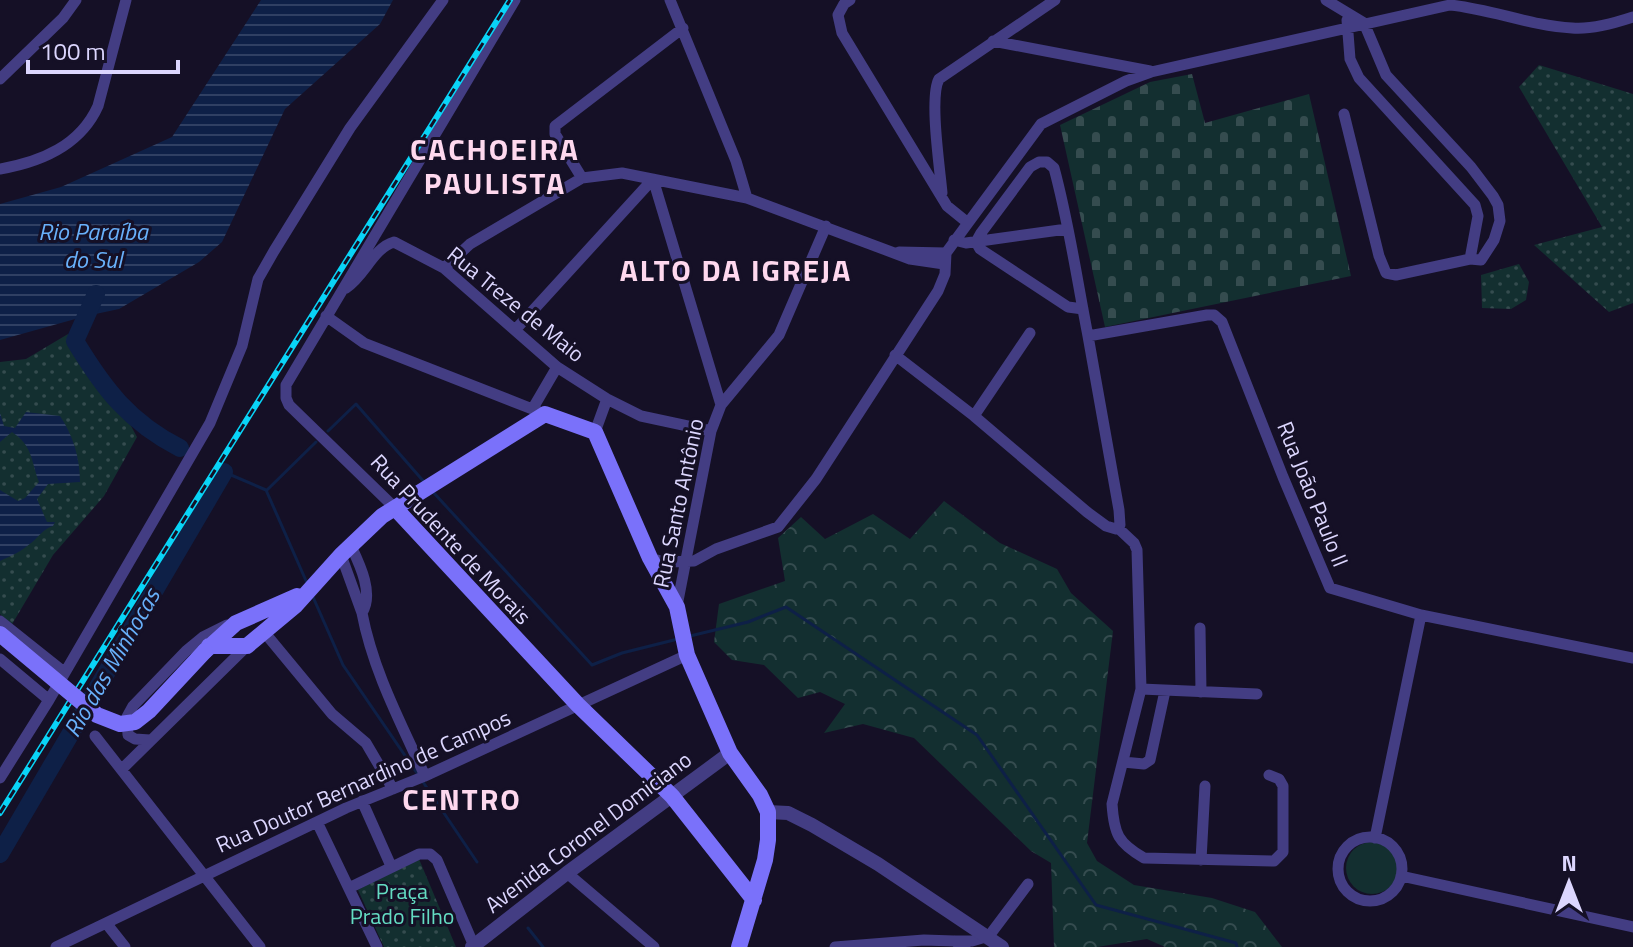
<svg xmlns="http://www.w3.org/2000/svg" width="1633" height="947" viewBox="0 0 1633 947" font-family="'Titillium Web',sans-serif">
<defs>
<pattern id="forest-crowns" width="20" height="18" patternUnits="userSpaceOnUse" patternTransform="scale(2)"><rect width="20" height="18" fill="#132f30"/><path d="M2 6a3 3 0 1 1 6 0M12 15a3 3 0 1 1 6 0" fill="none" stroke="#354c4f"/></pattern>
<pattern id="cemetery-stones" width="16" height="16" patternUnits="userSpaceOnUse" patternTransform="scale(2)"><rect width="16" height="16" fill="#132f30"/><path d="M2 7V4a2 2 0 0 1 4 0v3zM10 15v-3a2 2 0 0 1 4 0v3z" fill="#354c4f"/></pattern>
<pattern id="park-dots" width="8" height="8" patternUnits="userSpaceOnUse" patternTransform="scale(2)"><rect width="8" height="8" fill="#132f30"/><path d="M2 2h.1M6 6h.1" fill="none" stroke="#354c4f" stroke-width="1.8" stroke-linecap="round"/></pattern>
<pattern id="water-rules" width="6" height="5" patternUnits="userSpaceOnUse" patternTransform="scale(2)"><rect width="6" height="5" fill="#0e2047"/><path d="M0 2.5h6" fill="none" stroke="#304063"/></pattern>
</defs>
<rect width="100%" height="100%" fill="#151026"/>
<path fill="#132f30" d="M1346 868a26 26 0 1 1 52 0a26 26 0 1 1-52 0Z"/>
<path fill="url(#forest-crowns)" d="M944 501 1000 543 1057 569 1071 593 1113 631 1087 843 1097 861 1134 885 1212 898 1255 912 1282 947H1165L1147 939 1097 947H1054L1051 863 1031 851 914 738 863 724 824 733 845 704 820 692 798 698 764 665 732 660 714 642 719 604 785 581 778 538 801 517 825 539 873 514 910 539Z"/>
<path fill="url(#cemetery-stones)" d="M1192 74 1205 123 1309 94 1351 276 1105 327 1060 125 1150 82Z"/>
<path fill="url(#park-dots)" d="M1539 65 1633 94V303L1609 312 1534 245 1602 227 1519 87Z
M1519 264 1529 282 1526 300 1511 309 1482 308 1481 275Z
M68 334 91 368 111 389 137 437 104 496 53 555 11 626 0 614V362L26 359Z
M419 859 456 947H384L358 890 388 872Z"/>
<path fill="url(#water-rules)" d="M261 0H393L380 24 285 109 222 242 199 262 119 309 86 316 0 340V204L61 187 172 137Z
M26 412 60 416C73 435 80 458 80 482L48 484 37 499 47 522H55L53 526C43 529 40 536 31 543 22 551 11 556 0 561V490L18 501 25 498 39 482C31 461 33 446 12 432L0 442V413L4 426 15 428Z"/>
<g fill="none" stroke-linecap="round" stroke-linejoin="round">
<path stroke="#0e2047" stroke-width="3" d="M328 431 356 404 425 483
M224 472 266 490 307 583
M267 490 316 442
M433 492 592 665 622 653 678 639
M313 597 343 665 419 776
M690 636 748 622 786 607 977 735 1096 905 1236 943 1237 947
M423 782 477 862
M528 928 543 947"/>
<path stroke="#0e2047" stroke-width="18" d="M96 294 75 341C104 389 129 422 180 448
M0 854 224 472"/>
<path stroke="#433d83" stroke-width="11" d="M670 0 736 161 747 198
M1326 0 1364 23 1386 75 1471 167 1493 196 1498 205 1500 221 1494 240 1481 260 1470 259 1396 275 1386 273 1379 256 1344 114
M1347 20 1350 59 1359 78 1475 205 1478 216 1470 259
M993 41 1150 71
M0 79 63 18 76 0
M0 169C41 162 80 146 98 106L126 0
M582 178 555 134V126L683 28
M653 179 721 405 711 431 677 606
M942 193C940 169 929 97 939 79L1055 0
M968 223 1041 124 1126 81 1151 72 1450 5C1491 9 1531 26 1572 28 1592 30 1615 23 1633 17
M954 240 966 243 1067 229
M899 252 946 253
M444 268 470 244 582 178 622 173 747 198 910 259 944 264
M346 288C365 276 373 248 394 242L444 268 557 367 607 399 641 416 711 431
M326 316 364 343 545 414
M516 329 653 179
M1088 336 1207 315H1214L1222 322 1283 477 1330 588 1421 615 1633 658
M895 355 974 416 1087 512 1106 526 1116 529 1120 525 1119 510 1088 336C1077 280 1069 223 1054 168L1047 162H1039L1030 167 981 233 976 242 980 249 1068 307 1083 309
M721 405 779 335 826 226
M533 408 557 367
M974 416 1030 333
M595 432 607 399
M395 508 289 405 286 398V385L515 0
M1118 528 1134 543 1137 550 1141 689 1112 804C1114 834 1118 843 1144 858L1274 861 1283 852V786L1279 779 1269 775
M341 555 362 613C374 594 360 565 351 546
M650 558 664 562 694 561 716 549 778 527 816 479 938 291 945 274 946 253 968 223 947 206 842 33 838 15 844 4 850 0
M362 613C373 671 401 723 425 776
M0 621 64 672
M1200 628 1201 692
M265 633 332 714 366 743 393 789
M0 659 49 700
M1141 689 1257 694
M95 736 260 947
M150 740 135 739 128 735 127 717 133 706 186 651 203 637 227 625
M1123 762 1144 764 1150 760 1165 691
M123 768 247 646
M0 778 49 700 210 423 242 346 258 279 274 251 350 128 443 0
M362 801 391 866
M317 822 377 947
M1338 869a32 32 0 1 1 64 0a32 32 0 1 1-64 0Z
M1375 838 1421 615
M1201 860 1205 786
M567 873 654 947
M1401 876 1633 927
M349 888 419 854H430L437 860 474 946
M106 923 125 947
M955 941H972L989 936 1028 884
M56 947 346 808 425 776 687 655
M835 947 924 940 954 941 965 947"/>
<path stroke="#433d83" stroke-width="14" d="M768 812 788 813 812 825 878 864 1002 947
M472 947 567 873 730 753"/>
<path stroke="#7a71fa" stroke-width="16" d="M395 508 578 705 672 796 754 900
M209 646H247L296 605 341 555 382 516 545 414 595 432 650 558 677 607 687 655 730 753 760 795 768 812V840L765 860 739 947
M205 651 236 623 297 596"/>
<g stroke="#09d4f7" stroke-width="6">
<path id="rail" d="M0 813 510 0"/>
</g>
<use href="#rail" stroke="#151026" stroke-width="3" stroke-dasharray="9" stroke-linecap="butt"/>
<path stroke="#7a71fa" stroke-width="16" d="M0 634 97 715 120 724 135 722 149 711 205 651"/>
</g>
<g text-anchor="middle" stroke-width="6" stroke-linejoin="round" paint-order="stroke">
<g font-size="22" fill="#dcd6fe" stroke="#151026">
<text transform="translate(516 304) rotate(39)" y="8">Rua Treze de Maio</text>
<text transform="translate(1313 494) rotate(68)" y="8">Rua João Paulo II</text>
<text transform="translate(678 503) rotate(-78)" y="8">Rua Santo Antônio</text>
<text transform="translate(451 539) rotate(47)" y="8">Rua Prudente de Morais</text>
<text transform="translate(363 781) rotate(-24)" y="8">Rua Doutor Bernardino de Campos</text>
<text transform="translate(588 832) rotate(-37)" y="8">Avenida Coronel Domiciano</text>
</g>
<g font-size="22" fill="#64dcc3" stroke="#151026">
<text x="402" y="899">Praça<tspan x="402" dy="25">Prado Filho</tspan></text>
</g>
<g font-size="24" font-style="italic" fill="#68b0fa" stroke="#151026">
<text x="93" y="240">Rio Paraíba<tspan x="93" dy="28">do Sul</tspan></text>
<text transform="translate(112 663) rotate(-60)" y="8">Rio das Minhocas</text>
</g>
<g font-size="30" font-weight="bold" letter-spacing="2" fill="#fed8ee" stroke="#151026">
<text x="495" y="160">CACHOEIRA<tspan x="495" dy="34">PAULISTA</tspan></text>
<text x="736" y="281">ALTO DA IGREJA</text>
<text x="462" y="810">CENTRO</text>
</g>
</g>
<g transform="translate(1569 883)" stroke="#151026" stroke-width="6" paint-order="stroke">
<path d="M0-6L14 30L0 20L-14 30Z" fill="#dcd6fe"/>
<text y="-12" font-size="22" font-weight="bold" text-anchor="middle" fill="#dcd6fe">N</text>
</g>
<path d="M28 60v12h150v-12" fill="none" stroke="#dcd6fe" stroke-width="4"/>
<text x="40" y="60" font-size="24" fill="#dcd6fe" stroke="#151026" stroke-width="6" paint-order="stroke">100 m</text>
</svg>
